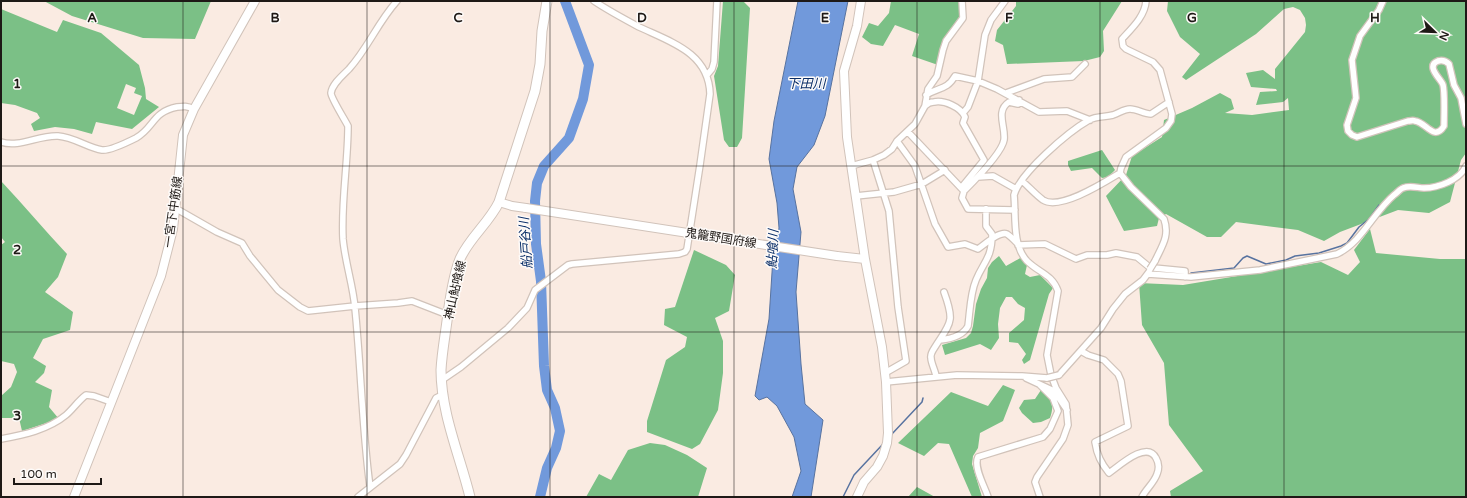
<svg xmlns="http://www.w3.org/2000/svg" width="1467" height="498" viewBox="0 0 1467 498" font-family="'Varela Round','Noto Sans JP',sans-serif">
<rect width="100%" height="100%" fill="#faebe2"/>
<path fill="#7bc086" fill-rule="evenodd" d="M44 1H211L195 39 143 38 72 16Z
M723 1H743L750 8 742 138 737 147H729L724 140 714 76 718 66Z
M891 1H959L960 16 945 37 938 65 912 56 919 34 895 25 883 46 871 44 862 37 869 23 878 26 889 13Z
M1016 1H1122L1103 31 1104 51 1100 57 1084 61 1007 64 1003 45 995 41 997 30 1016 6Z
M1168 1H1466V153L1461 160 1450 202 1429 213 1398 210 1340 232 1324 241 1298 230 1236 222 1221 237H1207L1166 214 1159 218 1157 226 1124 231 1106 196 1126 175 1132 156 1162 137 1164 120 1192 108 1220 93 1231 99 1234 109 1225 113 1252 115 1289 110 1288 98 1283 102 1256 105 1260 92 1277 91 1276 89 1251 87 1246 73 1263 70 1275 79V69L1305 32 1306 25 1305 18 1300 10 1293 7 1284 9 1256 34 1186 80 1182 77 1200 54 1180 37 1167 11Z
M1 9 57 32 63 20 101 33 139 65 145 88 146 99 159 107 132 129 96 122 92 134 74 129 55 127 34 131 31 124 40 118 37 113 15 105 1 103ZM126 84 136 88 134 93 142 96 134 115 117 108Z
M1102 150 1115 170 1108 177 1102 178 1092 168 1071 171 1068 165V161Z
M1 181C24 205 44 230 67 254L58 277 45 292 73 312 70 330 43 339 33 358 46 366 44 373 35 382 52 390 49 407 59 419 22 431 19 418H1V396L11 387 17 372 14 364 1 361V245L5 242 1 237Z
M1370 229 1376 253 1440 259H1466V497H1171L1170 491 1203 471 1169 425 1164 363 1142 325 1139 283 1183 285 1321 262 1348 275 1360 262 1354 250Z
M694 250 726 265 735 275 729 311 715 318 723 341V373L718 410 700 444 692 449 647 432V421L666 360 685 347 687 337 664 325 665 309 675 307Z
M999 256 1006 266 1022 257 1027 265 1025 274 1030 277 1040 275 1053 288 1049 294 1030 360 1024 364 1022 360 1026 354 1018 343 1009 342V333L1024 320 1025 308 1018 304 1012 297H1006L1000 308 998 324 999 338 991 350 980 344 945 355 942 345 966 338 971 333 973 326 976 304 981 289 987 278 988 268 992 262Z
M1003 385 1015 390 1003 421 980 433 978 448 973 456 972 464 982 497H972L949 444 938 443 924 456 898 443 951 392 988 406Z
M1041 390C1051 400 1055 403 1050 418L1041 422 1033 423 1022 413 1019 408 1024 400 1035 399Z
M650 443 665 445 687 455 707 468 698 497H586L599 474 611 480 628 450Z
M917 487 935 497H908Z"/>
<path fill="#7199db" stroke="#5873a0" d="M798 1H848L825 116 814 145 797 167 793 189 801 232 796 292 801 364 805 404 823 420 811 497H792L801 471 794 437 777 406 767 397 759 400 755 396 769 319 773 257 779 228 777 203 769 159 774 121Z"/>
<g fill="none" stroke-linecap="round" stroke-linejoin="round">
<path stroke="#5873a0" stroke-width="1.5" d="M1191 273 1234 268 1243 258 1247 256 1266 264 1286 260 1295 256 1319 253 1341 246 1347 243 1359 227 1369 219 1379 205
M891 435 922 402 923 398
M843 497 854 475 883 444"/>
<path stroke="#7199db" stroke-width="10" d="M540 497 547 468 556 448 560 431 555 408 547 390 544 366 541 281 536 244 535 201 537 183 544 166 569 138 583 99 589 65 565 1"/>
<g stroke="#d1c3ba" stroke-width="8">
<path id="street" d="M1146 1C1145 16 1132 28 1122 39L1123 46 1126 49 1153 62 1160 70 1172 114 1171 121 1166 128 1126 157 1121 168 1120 173 1131 187 1164 219C1170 236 1162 246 1155 261
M1383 1 1379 10 1360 36 1352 60 1356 98 1347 125 1348 131 1352 135 1357 137 1408 121C1411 121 1413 120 1415 121 1426 122 1434 142 1444 126 1444 118 1445 92 1443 85 1441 79 1425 66 1438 61 1442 60 1446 61 1449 64L1454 85 1461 98 1466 124
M707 75 712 69 714 62 717 1
M1006 93 1044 79 1072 77 1085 64
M926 95C939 87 947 90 955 76L978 81 997 89 1039 112 1067 111 1090 120
M925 106C927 104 931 102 934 102 944 100 961 107 965 117L963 123 984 160 961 188
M963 113 968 107 978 81 985 35 991 20 1005 1
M908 132 964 191C974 181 1002 153 1004 140 1006 127 995 111 1009 102L1018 104 1019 100
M897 141 915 166 935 224 948 247 965 244 978 249C984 245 999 231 1007 234 1010 236 1014 240 1017 243
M1 142C20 148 38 135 58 136 74 137 88 148 102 150 109 151 130 141 136 138 154 128 152 112 177 107 184 106 187 106 194 109
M873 160 889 211 898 307 906 361 885 373
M851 166 873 160 884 155 892 149 897 141 915 124 925 106 928 89 937 76 943 50 946 41 963 18 962 1
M978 177 993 176 1016 189
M1022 181C1029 187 1036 195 1043 200 1060 211 1105 182 1120 173
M964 191 962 198 968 209 1015 210
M856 196 894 192 922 184 945 170
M175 208 217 232 242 243 250 256 278 290 300 307 308 311 355 306 398 303 412 301 448 315
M1018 245 1045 244 1076 259 1087 255H1107L1116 253 1137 257 1148 266 1154 268 1185 271V277
M1148 274 1191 277 1260 270 1337 254C1362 242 1373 213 1394 195 1397 193 1400 189 1403 188 1410 185 1418 188 1424 188 1438 188 1460 180 1466 166
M940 340C950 339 963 336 968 326 970 312 970 294 976 280 984 261 992 258 992 234L986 226V209
M1081 351 1088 355 1104 360 1118 374 1121 381 1128 426 1095 442C1097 455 1101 463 1109 473 1119 466 1147 440 1156 458 1159 463 1159 469 1157 474 1154 483 1146 489 1142 497
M1059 375 1101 328 1113 309 1125 294 1143 280 1149 272
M936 376C935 370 931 363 931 358 930 354 933 350 935 347 951 322 955 322 944 292
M1026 378 1054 391 1067 410
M442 380 461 367 508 328 527 308 535 290 568 265 572 264 679 254 685 252 687 249 700 165 710 94C709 53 671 42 639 27 624 19 609 11 594 1
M886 382 957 375 1022 376 1047 378
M1 439C23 435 48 430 66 415 73 409 78 401 86 395L94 396 111 402
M370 487C362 428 361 367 355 308 353 285 345 262 343 239 341 201 348 163 348 126 345 120 331 98 331 93 332 84 343 75 349 69 368 48 378 22 397 1
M358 497 400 464 406 455 436 398 444 394
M988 497C985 487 973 467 978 457L1043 437 1050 429 1058 411 1053 398 1040 385
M1040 497 1035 482 1037 477 1063 439 1068 425 1066 404 1056 388 1051 375 1047 355 1058 291C1052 274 1039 273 1027 261 1012 245 1016 216 1014 195 1020 173 1068 132 1089 120 1096 116 1105 117 1113 115 1119 113 1124 109 1130 109 1137 109 1144 114 1151 114L1169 102"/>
</g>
<g stroke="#d1c3ba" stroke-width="10">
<path id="secondary" d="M861 1 857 26 844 71 847 137 865 259
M499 202 512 206 526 208
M837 256 865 259 882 347 886 382 888 433 887 443 883 456 877 467 864 482 857 497
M74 497 161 276 173 229 183 135 194 109 255 1"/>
</g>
<g stroke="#d1c3ba" stroke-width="11">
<path id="primary" d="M470 497C460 456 441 413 441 370 442 351 446 331 448 313 451 295 453 276 460 259 469 238 489 223 499 202L535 91 540 64 542 31 547 1"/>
</g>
<use href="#street" stroke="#fff" stroke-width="5.5"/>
<use href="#secondary" stroke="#fff" stroke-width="8"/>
<use href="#primary" stroke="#fff" stroke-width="9"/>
<g stroke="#d1c3ba" stroke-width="8" stroke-linecap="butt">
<path id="street-bridge" d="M1150 269 1155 261
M1047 378 1059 375"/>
</g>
<g stroke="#d1c3ba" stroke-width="10" stroke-linecap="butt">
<path id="secondary-bridge" d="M526 208 837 256"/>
</g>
<use href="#street-bridge" stroke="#fff" stroke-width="5.5"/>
<use href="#secondary-bridge" stroke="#fff" stroke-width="8"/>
</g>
<path fill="none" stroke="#1e1916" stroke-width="1" stroke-opacity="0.55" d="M183 1V497M367 1V497M550 1V497M734 1V497M917 1V497M1100 1V497M1284 1V497M1 166H1466M1 332H1466"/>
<g text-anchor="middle" stroke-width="3" stroke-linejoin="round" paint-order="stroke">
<g font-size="12" fill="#1e1916" stroke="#fefbf9">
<text transform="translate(173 212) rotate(-82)" y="4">一宮下中筋線</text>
<text transform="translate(721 238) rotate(9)" y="4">鬼籠野国府線</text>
<text transform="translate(455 290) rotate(-77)" y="4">神山鮎喰線</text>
</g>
<g font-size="13" font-style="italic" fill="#092d67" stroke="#fefbf9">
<text x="806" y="88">下田川</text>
<text transform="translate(525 243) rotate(-94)" y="5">船戸谷川</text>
<text transform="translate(772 249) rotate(-87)" y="5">鮎喰川</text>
</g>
</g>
<g font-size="13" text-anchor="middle" font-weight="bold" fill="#1e1916" stroke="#fefbf9" stroke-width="3" stroke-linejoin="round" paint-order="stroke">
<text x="92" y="22">A</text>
<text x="275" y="22">B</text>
<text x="458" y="22">C</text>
<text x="642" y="22">D</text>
<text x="825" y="22">E</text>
<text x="1009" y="22">F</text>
<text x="1192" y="22">G</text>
<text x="1375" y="22">H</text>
<text x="17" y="88">1</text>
<text x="17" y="254">2</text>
<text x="17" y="420">3</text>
</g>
<rect width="1467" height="498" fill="none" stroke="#1e1916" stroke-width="4"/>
<g transform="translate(1435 32) rotate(113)" stroke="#fefbf9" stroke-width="3" paint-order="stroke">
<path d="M0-3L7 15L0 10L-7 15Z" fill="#1e1916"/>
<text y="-6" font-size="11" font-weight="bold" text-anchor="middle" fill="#1e1916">N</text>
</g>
<path d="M14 478v6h87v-6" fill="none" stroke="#1e1916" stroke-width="2"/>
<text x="20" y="478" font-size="12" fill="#1e1916" stroke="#fefbf9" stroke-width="3" paint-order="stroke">100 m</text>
</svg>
